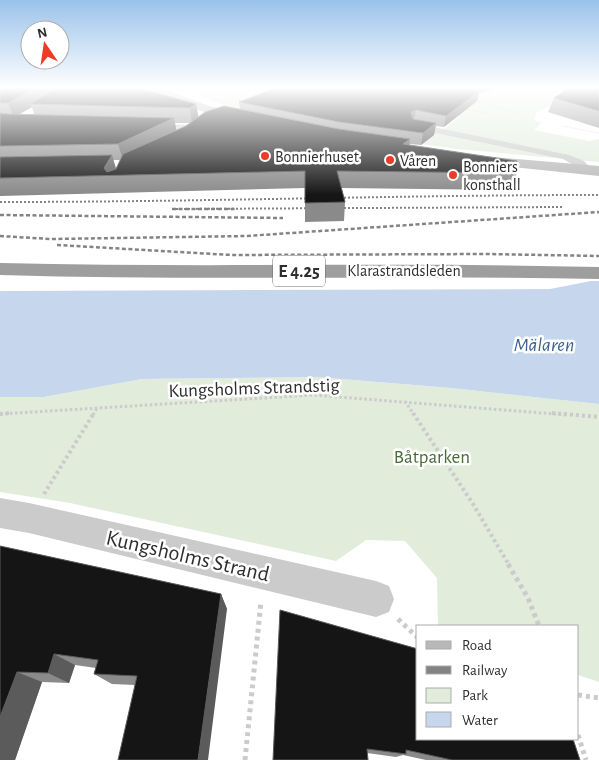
<svg xmlns="http://www.w3.org/2000/svg" width="599" height="760" viewBox="0 0 599 760" font-family="'Alegreya Sans',sans-serif">
<rect width="100%" height="100%" fill="#fff"/>
<path fill="#e1ecdb" d="M182 88H280L264 116 230 108Z
M345 88H435L490 91 501 88H545L571 94 557 103 537 112 534 120 542 123 534 130 589 141 599 139V162L457 149 359 135 419 129 439 133 460 116Z
M317 377 451 388 599 404V682L578 675V626H438L437 578 405 541 366 540 336 561 70 503 0 492V397H44L142 379Z"/>
<path fill="#c6d7ed" d="M591 281H599V404L451 388 317 377 142 379 44 397H0V291L550 289Z"/>
<g fill="none" stroke-linecap="round" stroke-linejoin="round">
<path stroke="#cbcbcb" stroke-width="1" stroke-dasharray="1 1" stroke-linecap="butt" d="M226 88 218 90 226 93
M237 88 244 91 237 95 246 98
M244 91 273 88
M478 92 544 99
M501 92 523 88
M230 96 237 95
M476 97 490 95
M475 100 515 113
M250 102 246 98 263 93 265 88
M465 109 485 113
M563 126 599 133"/>
<path stroke="#cbcbcb" stroke-width="3" stroke-dasharray="2.5 2.5" stroke-linecap="butt" d="M405 401 414 415
M0 414 313 395 568 415
M93 415 97 408"/>
<path stroke="#cbcbcb" stroke-width="4" stroke-dasharray="3 3" stroke-linecap="butt" d="M413 413 473 504 509 565
M552 413 599 417
M0 414 10 413
M44 494 94 413"/>
<path stroke="#cbcbcb" stroke-width="5" stroke-dasharray="4 4" stroke-linecap="butt" d="M508 564 528 598 539 626
M398 619 418 638
M578 695 599 698
M578 735 586 760
M245 760 261 601"/>
<path fill="#cbcbcb" fill-rule="evenodd" d="M414 123 569 155 584 161 593 170 588 173 563 159 411 128V124Z"/>
<path fill="#cbcbcb" fill-rule="evenodd" d="M551 88H570L599 94V100Z
M141 124 194 125 200 128 194 131 137 129 135 127 137 125Z
M0 498 29 503 376 581 389 586 394 599 389 612 376 617 29 533 0 528Z"/>
<path fill="#b8b8b8" fill-rule="evenodd" d="M147 88H162L209 106 250 116 252 119 246 123 201 111Z
M480 156 599 166V176L475 163 473 160 475 157Z"/>
<path fill="#9e9e9e" fill-rule="evenodd" d="M0 263C200 268 399 262 599 267V279C399 275 200 281 0 275Z"/>
<path stroke="#838383" stroke-width="2" stroke-dasharray="2 2" stroke-linecap="butt" d="M0 202C200 202 399 195 599 195
M172 209 562 207"/>
<path stroke="#838383" stroke-width="2.5" stroke-dasharray="4 2.5" stroke-linecap="butt" d="M172 209H236
M0 215 283 218
M0 236 51 239 247 236 599 212
M57 245 232 255 487 254 599 256"/>
</g>
<path fill="#8a8a8a" fill-rule="evenodd" d="M0 88 145 91 196 104 198 117 240 109 239 102 275 88H349L348 89H352L354 88H497L479 93 477 101 444 127 436 126 434 135 421 145 410 144 409 145 517 173 510 190 341 188 345 202 344 221 305 222V188L0 196ZM32 107 34 114H20ZM175 123H190L186 126 176 131ZM113 160H120L116 169Z
M599 88V128L548 112 554 98Z
M0 546 221 594 227 609 135 685 112 684 94 674 96 668 75 665 69 683 42 682 15 760Z
M280 610 580 760H426L403 755 396 757 367 753Z"/>
<path fill="#5b5b5b" d="M36 88H60L30 104 32 107 14 117 8 103Z
M467 88H497L479 93 477 101 444 127 446 116Z
M196 104 199 119 192 123 190 108Z
M416 110 414 121 409 123 411 112Z
M174 118 177 133 123 160 118 144Z
M436 123 434 135 421 145 423 133Z
M410 139 408 155 403 144Z
M112 155 117 172 106 176 104 168Z
M221 594 227 609 208 760H198Z
M54 654 75 665 69 683 48 673Z
M17 672 42 682 15 760H0V717Z"/>
<path fill="#151515" stroke="#5b5b5b" d="M0 88H36L8 103H0Z
M56 88H139L196 104 190 108 30 104Z
M275 88H343V89H352L354 88H470L480 91 446 116 416 110 411 112 413 119 436 123 423 133 339 122 239 102Z
M568 88H599V111L554 98Z
M224 106 339 129 410 139 403 144 517 161V173L337 171 345 202 305 203V171L0 178V157L112 155 104 168 107 172 116 169 123 154 186 126 205 112Z
M0 113 8 114 174 118 118 144 0 146Z
M0 546 221 594 198 760H118L137 676 94 674 98 660 54 654 48 673 17 672 0 717Z
M280 610 418 649V739H573L580 760H452L406 750V754L367 749 368 760H273Z"/>
<linearGradient id="sky" x2="0" y2="1"><stop stop-color="#9ac2ea"/><stop offset="0.45" stop-color="#fff"/><stop offset="1" stop-color="#fff" stop-opacity="0"/></linearGradient>
<rect width="599" height="195" fill="url(#sky)"/>
<g fill="#ec3b29" stroke="#fff" stroke-width="2">
<circle cx="265" cy="156" r="5"/>
<circle cx="390" cy="160" r="5"/>
<circle cx="453" cy="175" r="5"/>
</g>
<g text-anchor="middle" stroke-width="5" stroke-linejoin="round" paint-order="stroke">
<g font-size="16" fill="#2e2e2e" stroke="#fff" text-anchor="start">
<text x="275" y="162">Bonnierhuset</text>
<text x="400" y="166">Våren</text>
<text x="463" y="172">Bonniers<tspan x="463" dy="18">konsthall</tspan></text>
</g>
<g font-size="16" fill="#2e2e2e" stroke="#fff">
<text x="404" y="276">Klarastrandsleden</text>
</g>
<rect fill="#fff" stroke="#6d6d6d" stroke-width="1" x="273" y="255.5" width="52" height="31" rx="4"/>
<g font-size="18" font-weight="bold" fill="#2e2e2e">
<text x="299" y="277">E 4.25</text>
</g>
<g font-size="19" fill="#2e2e2e" stroke="#fff">
<text transform="translate(254 387) rotate(-2)" y="7">Kungsholms Strandstig</text>
</g>
<g font-size="19" fill="#486b3a" stroke="#fff">
<text x="432" y="463">Båtparken</text>
</g>
<g font-size="20" font-style="italic" fill="#396193" stroke="#fff">
<text x="544" y="351">Mälaren</text>
</g>
<g font-size="22" fill="#2e2e2e" stroke="#fff">
<text transform="translate(188 555) rotate(13)" y="8">Kungsholms Strand</text>
</g>
</g>
<rect x="416" y="625" width="162" height="115" fill="#ffffff" stroke="#ababab"/>
<rect x="426" y="641" width="25" height="8" fill="#b8b8b8" stroke="#ababab"/>
<text x="462" y="650" font-size="15" fill="#2e2e2e">Road</text>
<rect x="426" y="666" width="25" height="8" fill="#838383" stroke="#ababab"/>
<text x="462" y="675" font-size="15" fill="#2e2e2e">Railway</text>
<rect x="426" y="688" width="25" height="15" fill="#e1ecdb" stroke="#ababab"/>
<text x="462" y="700" font-size="15" fill="#2e2e2e">Park</text>
<rect x="426" y="712" width="25" height="15" fill="#c6d7ed" stroke="#ababab"/>
<text x="462" y="725" font-size="15" fill="#2e2e2e">Water</text>
<g transform="translate(45 45) rotate(347)"><circle r="24" fill="#ffffff" stroke="#ababab"/>
<path d="M0-4L9 19L0 12L-9 19Z" fill="#ec3b29"/>
<text y="-8" font-size="14" font-weight="bold" text-anchor="middle" fill="#2e2e2e">N</text>
</g>
</svg>
